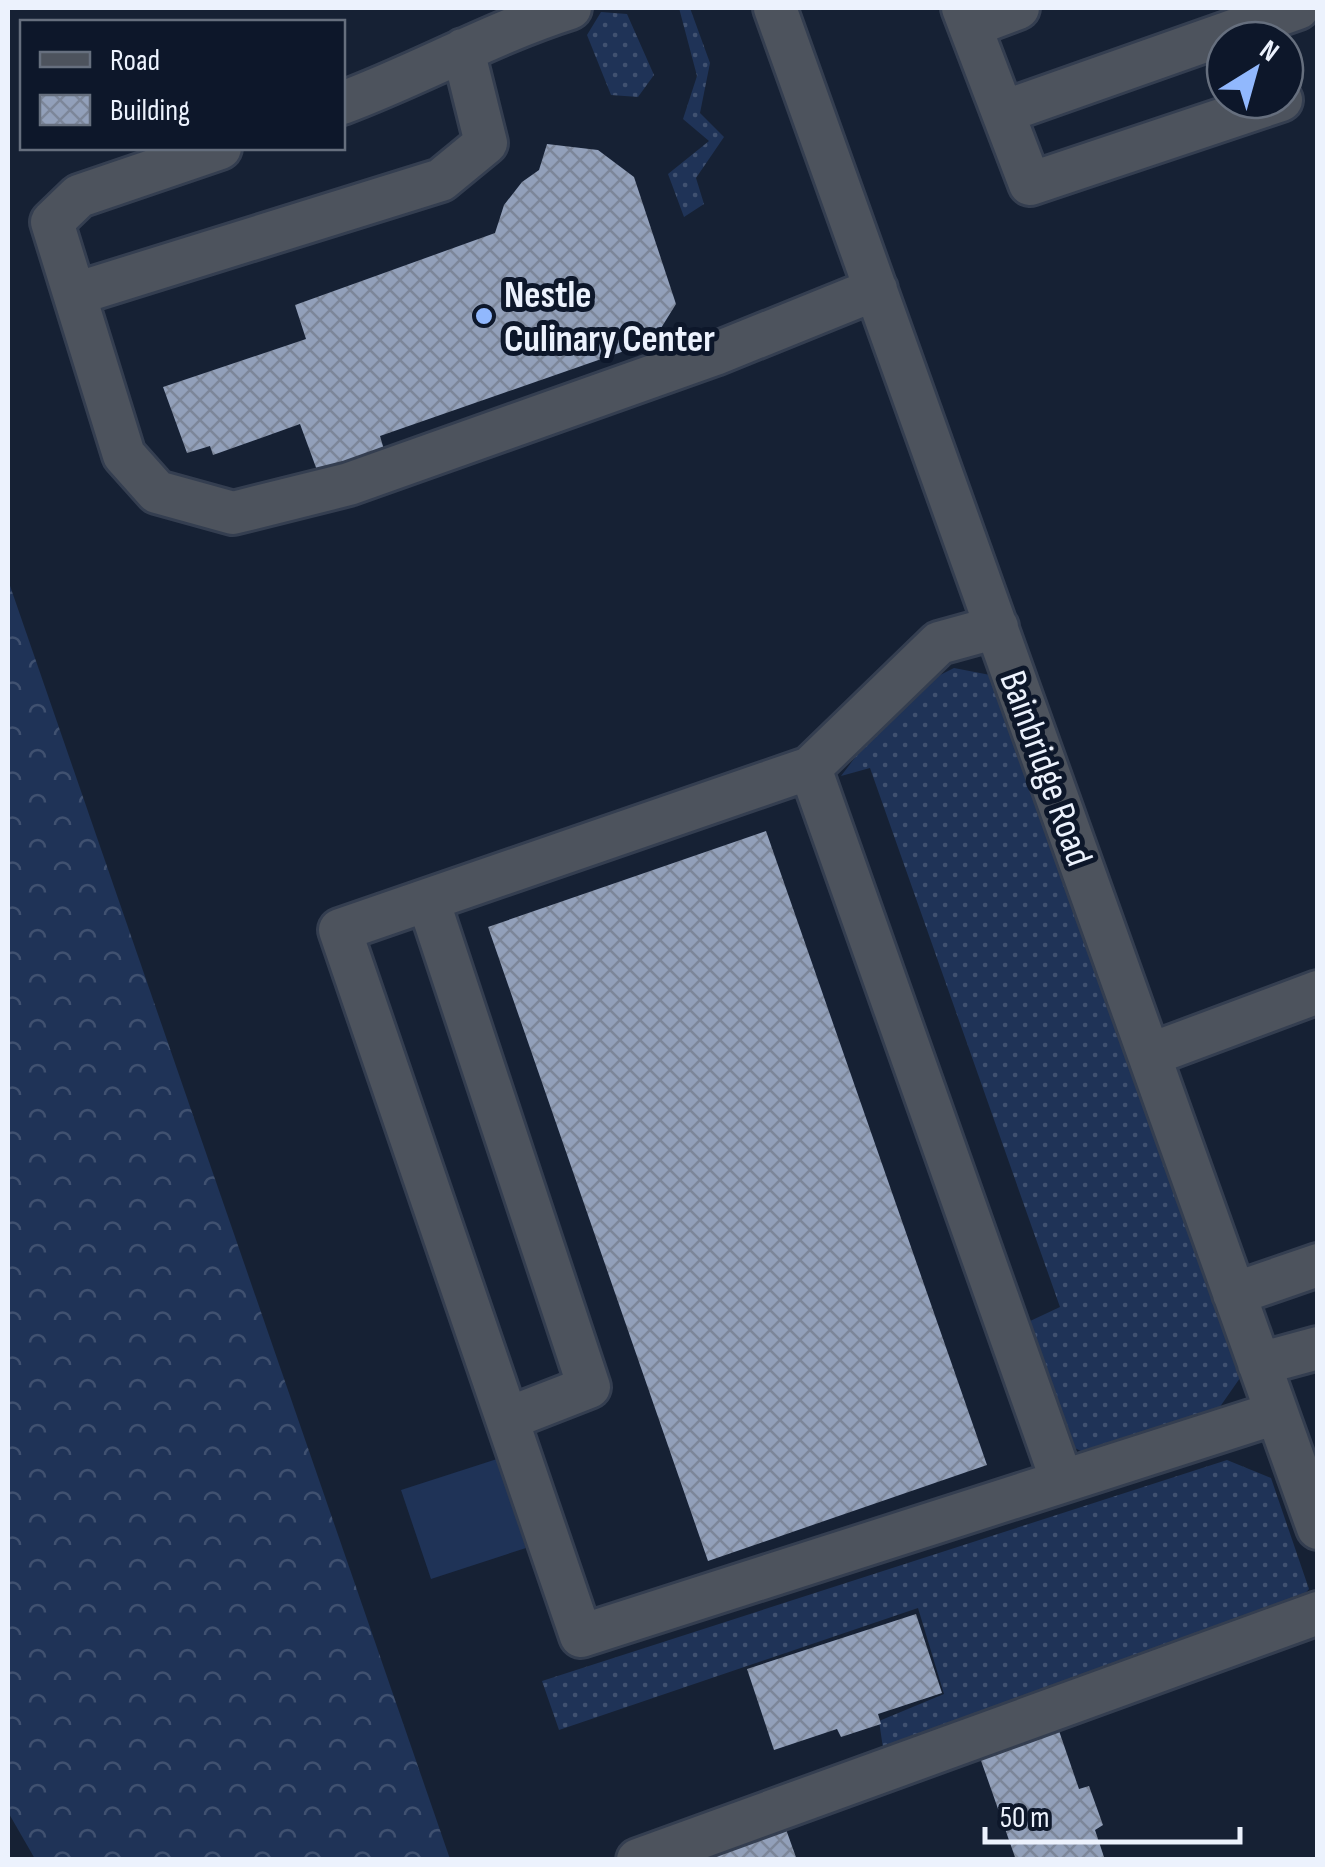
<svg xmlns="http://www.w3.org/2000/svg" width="1325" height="1867" viewBox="0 0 1325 1867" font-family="'Sofia Sans Condensed',sans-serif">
<defs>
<pattern id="grass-dots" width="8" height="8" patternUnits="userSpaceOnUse" patternTransform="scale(2.5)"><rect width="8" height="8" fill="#1f3357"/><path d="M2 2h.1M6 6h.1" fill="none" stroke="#405170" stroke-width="1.8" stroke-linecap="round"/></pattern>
<pattern id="forest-crowns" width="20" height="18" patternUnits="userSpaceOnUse" patternTransform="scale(2.5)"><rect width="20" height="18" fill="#1f3357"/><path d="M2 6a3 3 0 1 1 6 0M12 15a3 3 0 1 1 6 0" fill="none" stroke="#405170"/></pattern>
<pattern id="building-cross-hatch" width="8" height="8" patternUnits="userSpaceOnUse" patternTransform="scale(2.5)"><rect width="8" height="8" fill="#92a0ba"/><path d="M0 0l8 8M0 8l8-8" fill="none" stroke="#7c8699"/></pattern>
</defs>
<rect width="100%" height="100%" fill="#162134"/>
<path fill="url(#grass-dots)" d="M679 8H690L710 63 700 113 724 137 696 178 704 204 684 217 668 174 709 141 683 119 697 76Z
M601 12 627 14 654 75 638 97 611 95 587 35Z
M954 668 1016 680 1256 1355 1208 1424 1098 1459 1066 1444 1028 1322 1060 1307 870 768 841 776 904 693Z
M1227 1460 1271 1478 1309 1589 1289 1612 883 1748 879 1721 944 1694 918 1608 559 1730 542 1681Z"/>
<path fill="url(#forest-crowns)" d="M8 580 450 1859H35L8 1812Z"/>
<path fill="#1f3357" d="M497 1459 526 1548 431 1579 401 1490Z"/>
<path fill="url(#building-cross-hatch)" d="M547 144 598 150 634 177 676 304 653 341 380 436 385 453 318 473 300 424 213 455 210 446 187 453 163 387 306 339 295 305 495 233 504 205 522 182 539 170Z
M766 831 987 1465 708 1561 488 927Z
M916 1614 942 1693 878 1714 881 1724 841 1737 837 1729 774 1750 747 1669Z
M1057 1725 1079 1789 1089 1786 1103 1825 1095 1830 1105 1860H1016L978 1752Z
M783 1821 797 1860H709L705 1848Z"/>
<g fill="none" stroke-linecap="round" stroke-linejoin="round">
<g stroke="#343e50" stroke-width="48">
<path id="minor" d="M775 8 1318 1528
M963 8 1030 184 1281 100
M970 26 1018 8
M342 103C420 74 491 33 570 8
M1003 112 1298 8
M220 148 79 196 52 222 124 455 157 492 233 513 349 484 715 354 876 289
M75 294 441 180 486 143 463 50
M997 627 939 643 810 768 340 930 581 1636 1276 1413
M810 768 1062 1481
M428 900 589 1387 507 1419
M1149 1055 1318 992
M1234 1294 1318 1265
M1259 1364 1318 1348
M638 1860 1318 1613"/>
</g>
<use href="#minor" stroke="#4d535d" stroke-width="42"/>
</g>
<circle fill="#91b8fd" stroke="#0d172a" stroke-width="4" cx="484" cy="316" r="10"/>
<g text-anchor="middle" stroke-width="10" stroke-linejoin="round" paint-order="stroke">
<g font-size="38" font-weight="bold" fill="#ecf2fd" stroke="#0d172a" text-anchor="start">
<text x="504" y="307">Nestle<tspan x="504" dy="44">Culinary Center</tspan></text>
</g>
<g font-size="38" fill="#ecf2fd" stroke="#0d172a">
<text transform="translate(1047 768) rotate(70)" y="13">Bainbridge Road</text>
</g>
</g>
<rect width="1325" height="1867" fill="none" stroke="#ecf2fd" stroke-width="20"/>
<rect x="20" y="20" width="325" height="130" fill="#0d172a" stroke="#666f7e" stroke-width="2.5"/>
<rect x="40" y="52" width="50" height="15" fill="#4d535d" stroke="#666f7e" stroke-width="2.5"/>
<text x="110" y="70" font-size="30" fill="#ecf2fd">Road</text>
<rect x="40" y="95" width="50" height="30" fill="url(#building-cross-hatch)" stroke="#666f7e" stroke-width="2.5"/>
<text x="110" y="120" font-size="30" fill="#ecf2fd">Building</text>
<g transform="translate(1255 70) rotate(37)"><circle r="48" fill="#0d172a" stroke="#666f7e" stroke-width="2.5"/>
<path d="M0-8L18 38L0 25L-18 38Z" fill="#91b8fd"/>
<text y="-15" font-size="28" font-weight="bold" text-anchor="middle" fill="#ecf2fd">N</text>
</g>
<path d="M985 1827v15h255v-15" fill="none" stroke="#ecf2fd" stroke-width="5"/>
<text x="1000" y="1827" font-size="30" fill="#ecf2fd" stroke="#0d172a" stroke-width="8" paint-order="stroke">50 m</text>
</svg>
